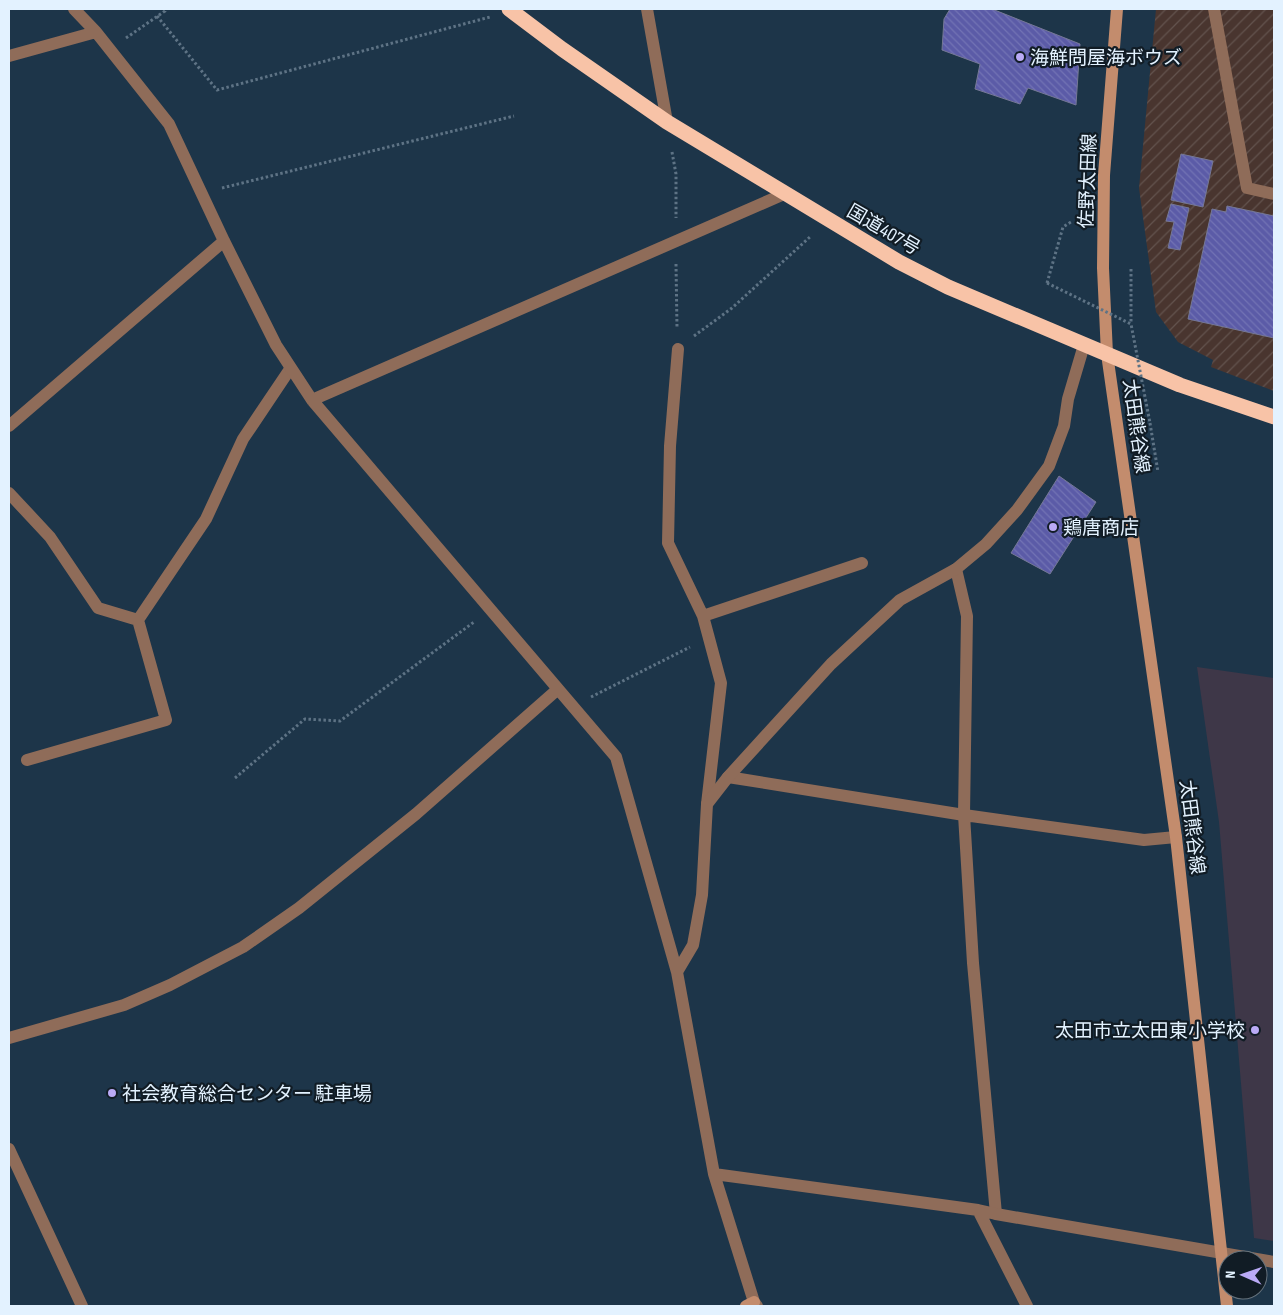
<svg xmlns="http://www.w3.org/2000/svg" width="1283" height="1315" viewBox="0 0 1283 1315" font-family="'Sofia Sans Condensed','Noto Sans JP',sans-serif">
<defs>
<pattern id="industrial-furrows" width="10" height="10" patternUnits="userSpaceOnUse" patternTransform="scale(1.25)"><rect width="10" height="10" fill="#49352f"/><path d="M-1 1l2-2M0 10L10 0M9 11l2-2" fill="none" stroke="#63534e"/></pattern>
<pattern id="building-back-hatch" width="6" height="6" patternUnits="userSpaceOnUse" patternTransform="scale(1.25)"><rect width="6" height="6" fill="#5b5ba7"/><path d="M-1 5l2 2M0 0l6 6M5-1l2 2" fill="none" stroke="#7273b4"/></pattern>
</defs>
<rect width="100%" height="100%" fill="#1d3549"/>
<path fill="url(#industrial-furrows)" d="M1156 9H1274V391L1211 367 1213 360 1178 342 1156 312 1139 188Z"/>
<path fill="#3e3748" d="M1197 667 1274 678V1241L1254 1238 1219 822Z"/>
<path fill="url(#building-back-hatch)" stroke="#757896" d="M950 9H992L1080 44 1076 105 1028 88 1020 104 975 89 980 64 942 50 944 19Z
M1181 154 1213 161 1203 207 1171 200Z
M1171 204 1189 208 1180 250 1168 248 1174 222 1166 221Z
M1227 206 1274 216V338L1188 319 1212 209 1226 212Z
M1059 476 1096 502 1050 574 1011 553Z"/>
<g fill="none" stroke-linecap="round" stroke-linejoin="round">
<path stroke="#5e7385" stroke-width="3" stroke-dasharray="2.5 2.5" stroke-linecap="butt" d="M157 16 217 90 490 17
M126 38 165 11V9
M672 152 676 174V218
M222 188 514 116
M676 264 677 328
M1131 269V324
M1047 283 1063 227 1071 222
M694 336 732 308 811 236
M1150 423 1158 472
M591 697 690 647
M235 778 305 719 340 721 474 622"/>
<path stroke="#8f6c59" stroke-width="12" d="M647 9 667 122
M1214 9 1247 188 1274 194
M678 349 670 446 668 543 703 616
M9 493 50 537 98 608 138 620
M956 569 967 616 964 815 973 963 996 1214
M27 760 166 720 138 620 206 519 243 439 290 369
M728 777 964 815 1144 840 1176 837
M707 804 721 683 703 616 862 563"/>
<path stroke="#8f6c59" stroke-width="12" d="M74 9 96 32 169 124 224 241 276 345 312 400 616 757 677 972 714 1174 754 1302 757 1306
M9 56 96 32
M312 400 784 194
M9 426 224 241
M677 972 693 945 702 895 707 804 728 777 831 664 900 600 956 569 986 544 1017 510 1049 466 1064 426 1068 399 1084 345
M9 1038 124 1005 170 985 243 947 299 908 416 814 558 689
M9 1149 82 1306
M714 1174 978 1210 996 1214 1274 1262
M978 1210 1027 1306"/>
<path stroke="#c38c6d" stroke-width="12" d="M1117 9 1104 175 1103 268 1107 354 1176 837 1227 1306
M746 1306 754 1302"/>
<path stroke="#f8c3a7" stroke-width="15" d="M509 9 562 49 667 122 899 262 948 287 1180 385 1274 417"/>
<path stroke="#5e7385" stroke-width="3" stroke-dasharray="2.5 2.5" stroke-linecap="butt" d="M1047 283 1131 324 1150 423"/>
</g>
<g fill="#baaaf6" stroke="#111c25" stroke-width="2">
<circle cx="1020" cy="57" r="5"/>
<circle cx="1053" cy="527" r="5"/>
<circle cx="1255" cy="1030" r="5"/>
<circle cx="112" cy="1093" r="5"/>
</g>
<g text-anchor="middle" stroke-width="4.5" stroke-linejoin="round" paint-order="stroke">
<g font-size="19" fill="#e3f2ff" stroke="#111c25" text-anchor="start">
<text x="1030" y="64">海鮮問屋海ボウズ</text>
<text x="1063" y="534">鶏唐商店</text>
<text x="1245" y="1037" text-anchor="end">太田市立太田東小学校</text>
<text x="122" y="1100">社会教育総合センター 駐車場</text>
</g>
<g font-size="19" fill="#e3f2ff" stroke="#111c25">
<text transform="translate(1087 181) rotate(-88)" y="7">佐野太田線</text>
<text transform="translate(884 229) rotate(30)" y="7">国道407号</text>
<text transform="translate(1137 426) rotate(82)" y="7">太田熊谷線</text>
<text transform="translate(1193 827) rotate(83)" y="7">太田熊谷線</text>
</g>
</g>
<rect width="1283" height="1315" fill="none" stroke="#e3f2ff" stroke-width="20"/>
<g transform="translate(1243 1275) rotate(272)"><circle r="24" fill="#111c25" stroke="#65727c"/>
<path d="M0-4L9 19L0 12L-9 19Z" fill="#baaaf6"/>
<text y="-8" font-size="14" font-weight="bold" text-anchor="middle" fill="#e3f2ff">N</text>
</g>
</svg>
